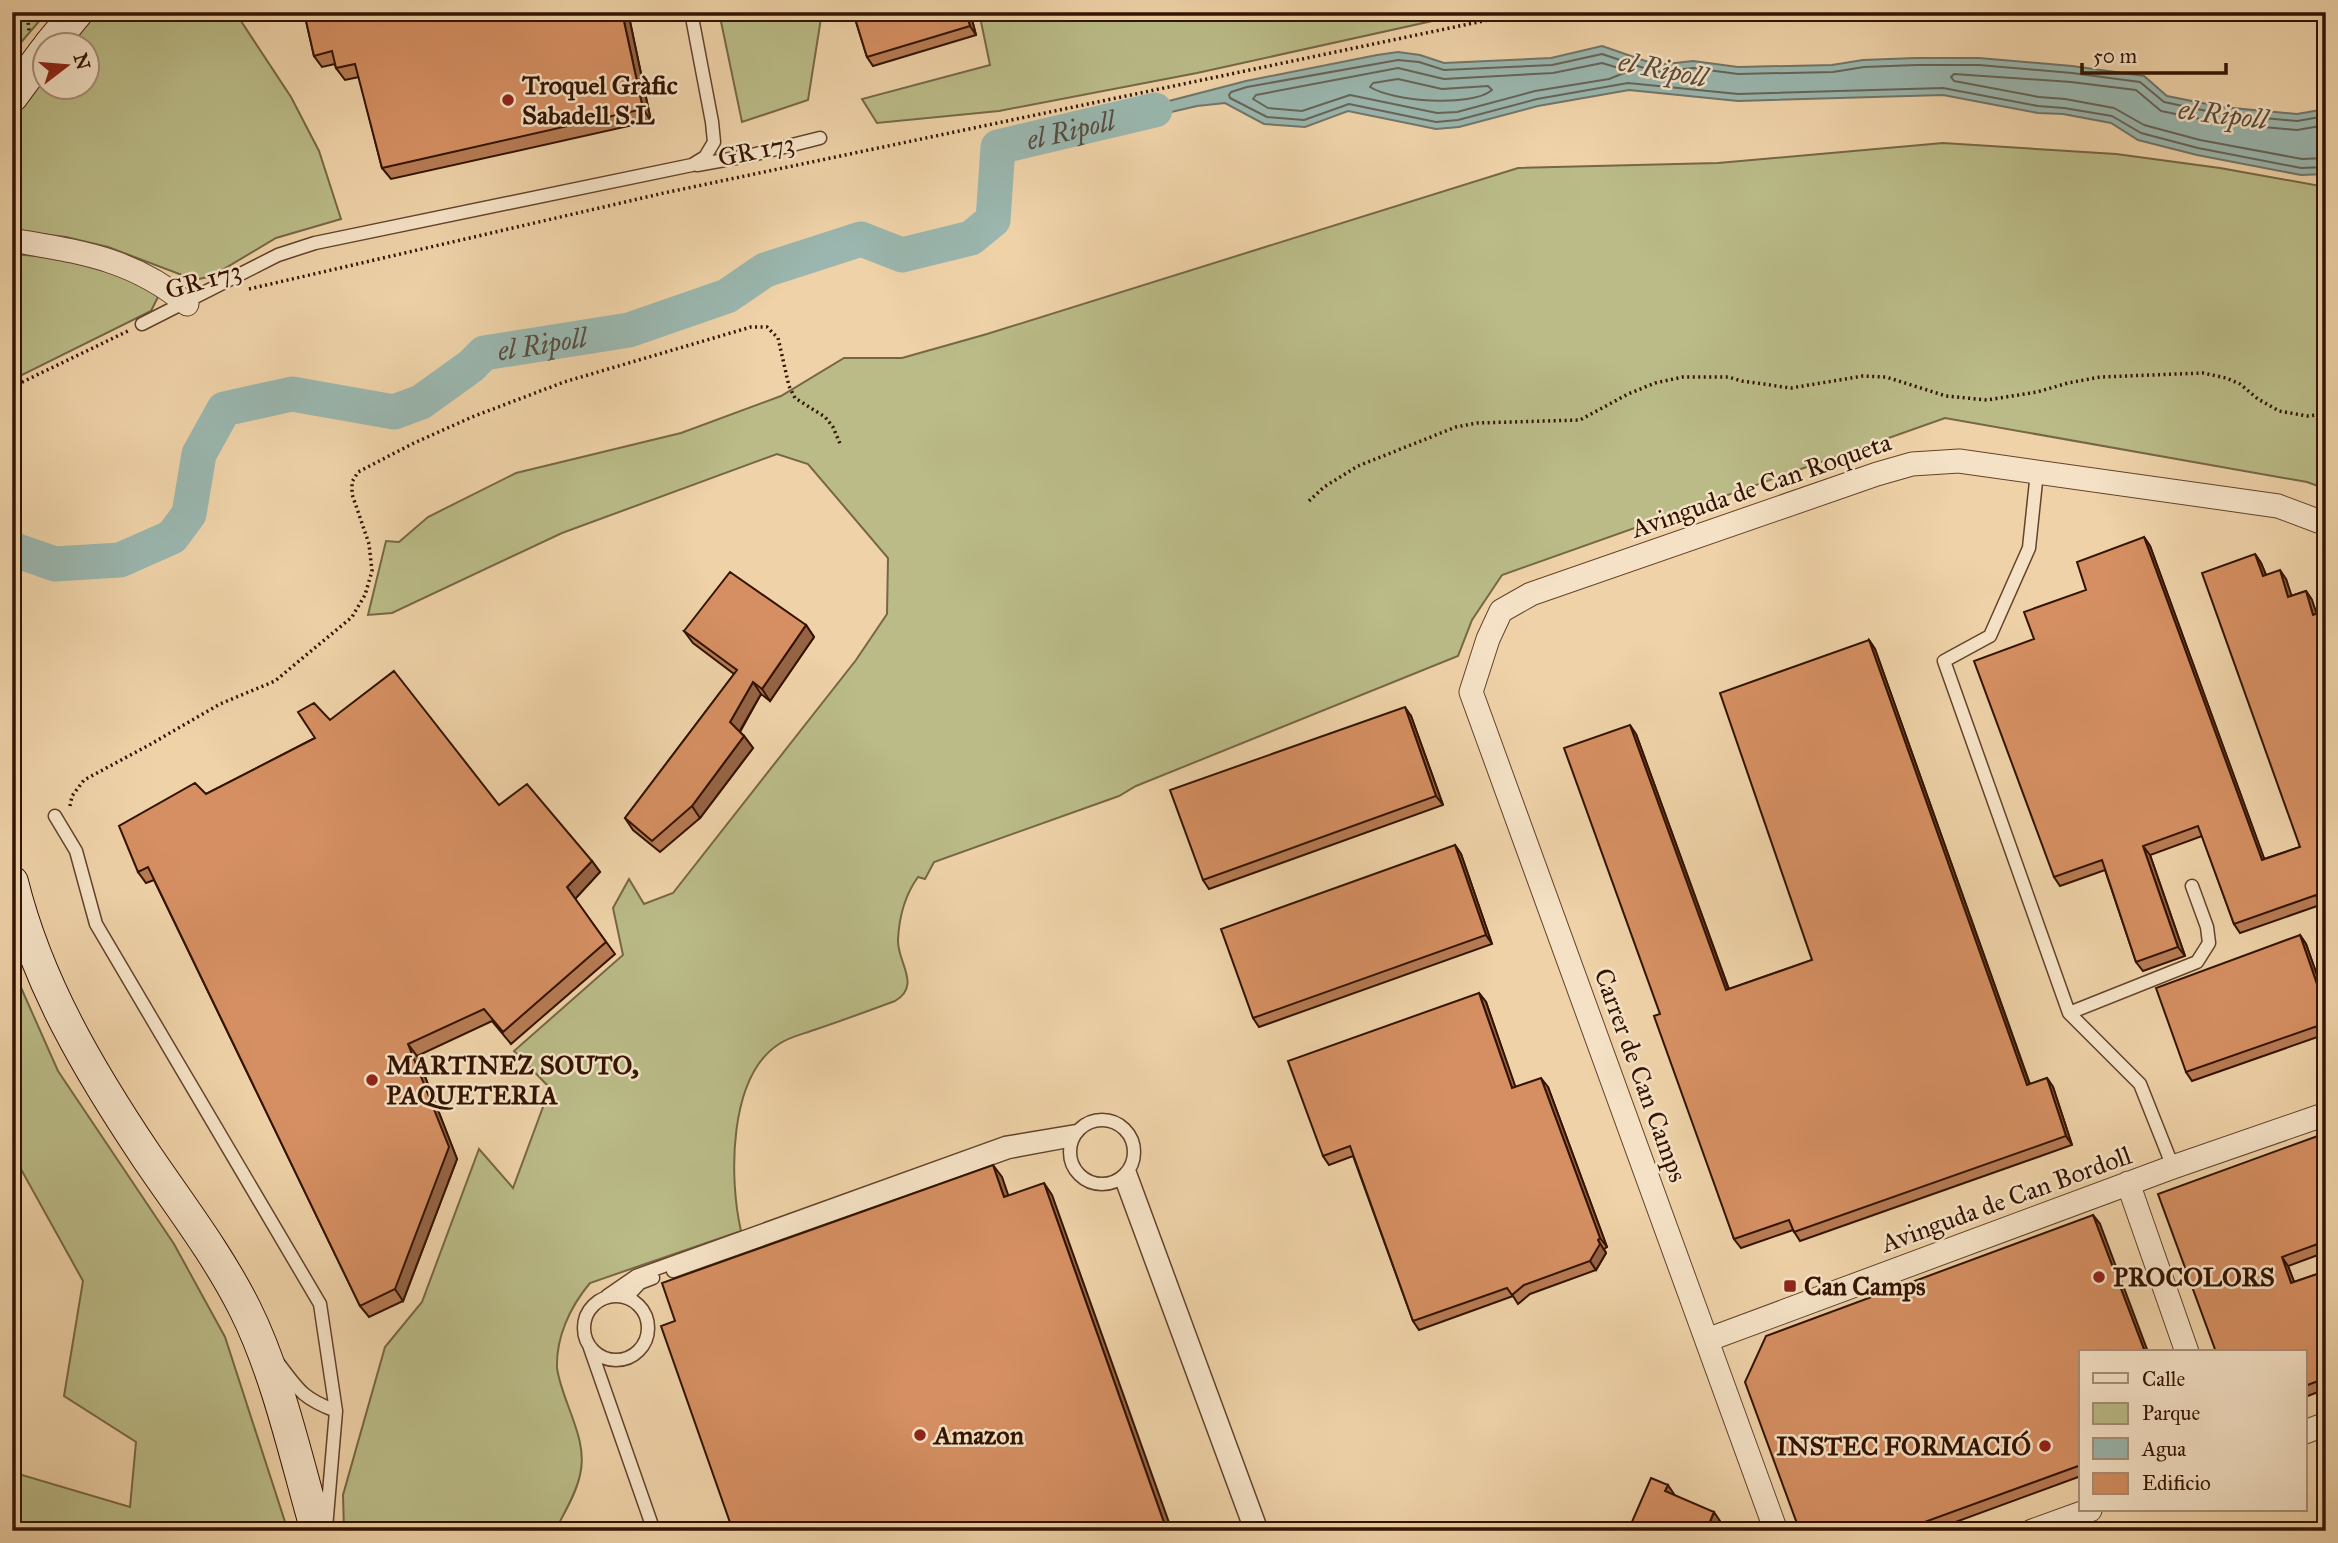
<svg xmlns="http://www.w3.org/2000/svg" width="2338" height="1543" viewBox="0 0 2338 1543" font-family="'IM FELL Great Primer',serif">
<rect width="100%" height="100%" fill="#efd2a8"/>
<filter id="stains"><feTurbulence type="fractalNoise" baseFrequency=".00286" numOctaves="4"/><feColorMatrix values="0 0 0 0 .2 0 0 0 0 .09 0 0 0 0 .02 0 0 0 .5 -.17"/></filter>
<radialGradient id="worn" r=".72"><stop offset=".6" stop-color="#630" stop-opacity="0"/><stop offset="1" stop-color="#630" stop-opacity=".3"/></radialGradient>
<path fill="#babb87" stroke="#766744" stroke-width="2" d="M12 12H47L12 53Z
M96 12H235L291 97 319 151 341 219 276 238 212 276 195 280 108 247 66 237 22 232 12 229V121L27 97 45 74 46 88H88V46L69 45Z
M719 12H822L808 100 742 122Z
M979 12H1473L1197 73 999 111 877 123 862 99 990 65Z
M1943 143 2116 154 2220 168 2326 187V489L2307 482 1945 418 1502 575 1472 620 1458 656 1136 786 1119 796 934 862 925 879 918 877C905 895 899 918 898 940 897 962 922 985 895 1001 868 1011 841 1021 814 1030 803 1034 789 1037 779 1044 728 1077 729 1179 741 1231L590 1283C570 1307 556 1337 557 1368 562 1403 589 1439 580 1475 576 1494 564 1513 555 1531H344L343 1495 385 1347 422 1302 479 1149 513 1188 550 1088 514 1051 623 955 613 908 629 879 644 904 673 893 856 660 887 614 888 558 808 464 777 454 562 533 392 613 368 615 386 541 399 542 428 517 516 473 681 433 781 396 844 358H902L987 334 1518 168 1718 163Z
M12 254 75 259 162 289 151 311 12 380Z
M15 974 58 1071 174 1244 225 1337 288 1531H12V1472L130 1507 136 1442 64 1396 83 1281 12 1153V985Z"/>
<path fill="#9ab6ae" stroke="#717569" stroke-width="2" d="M1602 46 1657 65 1693 61 1738 67 1832 65 1863 60 1916 58H1979L2072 66 2144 76 2167 96 2222 107 2297 114 2326 109V174L2301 175 2197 155 2138 140 2111 123 2063 114 2038 113 1943 95 1738 101 1629 90 1538 106 1459 127 1436 129 1348 111 1305 127 1264 124 1225 103 1197 106 1116 125 1111 120 1115 115 1246 81 1377 55 1398 52 1420 55 1444 63 1551 58Z"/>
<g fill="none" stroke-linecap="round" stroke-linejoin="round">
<path stroke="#666458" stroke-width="2" d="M1602 63 1622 69 1624 73 1609 79 1535 91 1457 112 1437 113 1350 95 1302 111 1268 108 1253 99 1256 95 1398 68 1444 79 1553 73Z
M1398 79 1442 89 1488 86 1492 90C1471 108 1392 101 1370 87L1373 83Z
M2326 116 2297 121 2221 114 2164 102 2140 82 2072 73 1979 65H1916L1864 67 1833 72 1738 74 1693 68 1656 72 1602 54 1552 65 1444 70 1419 62 1398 60 1247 87 1231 92 1229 95 1230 98 1267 117 1304 120 1349 104 1436 122 1458 120 1537 99 1628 83 1738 94 1943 88 2038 106 2064 108 2112 116 2141 133 2198 148 2301 168 2326 167
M2326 125 2297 130 2220 123 2161 111 2136 90 2071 82 1954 74 1951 77 1954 81 2039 97 2065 99 2114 108 2144 125 2200 140 2302 159 2326 158"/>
<path stroke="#9ab6ae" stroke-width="35" id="s1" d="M12 549 55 564 120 560 172 537 189 514 199 454 224 409 292 394 394 412 421 402 471 366 484 353 629 330 727 296 765 270 861 239 902 255 971 238 993 220 998 147 1155 110"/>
<g stroke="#62432b" stroke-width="15">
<path id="service" d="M697 165 752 155 820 138
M142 324 278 255 315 243 692 165 705 157 714 142 712 122 691 12
M2037 472 2029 548 1990 636 1944 661 2069 1013 2140 1084 2173 1167
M55 816 76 851 96 924 320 1304 336 1411 326 1528
M2069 1013 2197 962 2209 943 2207 927 2192 886
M1070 1152a32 32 0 1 1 64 0a32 32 0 1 1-64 0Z
M1129 1170 1262 1531
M1121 1179 1251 1531
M673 1271 1009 1152 1068 1141
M584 1328a32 32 0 1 1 64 0a32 32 0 1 1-64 0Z
M607 1296 636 1276 1005 1143 1077 1131
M627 1297 640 1283 653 1278
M590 1348 654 1531
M279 1364C299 1391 304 1399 336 1411"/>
</g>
<g stroke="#62432b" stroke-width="25">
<path id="minor" d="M12 240C79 252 132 258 187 304
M2128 1183 2187 1352
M1707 1340 2173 1167 2326 1114
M2305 1432 2326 1424
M1776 1531 1471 692 1488 639 1501 611 1531 594 1877 474 1912 464 1959 461 2278 506 2326 524
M2032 1531 2090 1510"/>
</g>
<g stroke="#331301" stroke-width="34">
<path id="secondary" d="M49 46 77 12
M12 96 46 50
M12 882C37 983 90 1072 147 1157 181 1207 218 1255 245 1309 278 1375 296 1459 317 1531"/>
</g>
<path stroke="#331301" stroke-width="3.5" stroke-dasharray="2 3.5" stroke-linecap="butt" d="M27 12 29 31
M249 289 664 193 1526 12
M12 387 130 330
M1309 501 1324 487 1358 466 1456 427 1477 423 1580 420 1628 394 1655 383 1683 377H1728L1742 381 1791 388 1863 376 1886 377 1946 396 1987 400 2037 392 2068 383 2100 377 2203 373 2226 378 2240 384 2258 399 2279 411 2307 416 2326 414
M70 806 72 796 84 780 151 744 220 704 275 681 352 617 365 595 372 571 369 544 352 494V482L358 472 414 443 472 417 564 382 751 327H767L778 338 789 386 795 398 825 417 833 427 841 446"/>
<use href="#service" stroke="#f5e2c6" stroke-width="12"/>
<use href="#minor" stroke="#f5e2c6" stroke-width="23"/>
<use href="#secondary" stroke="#f5e2c6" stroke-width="32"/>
</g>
<path fill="#b77b54" stroke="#331301" stroke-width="2" d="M304 12H628L651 121 391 179 382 168 359 77 345 80 336 68 335 64 322 67 314 56Z
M853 12H970L976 35 873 66 867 57Z
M2144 537 2150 546 2264 859 2300 847 2255 554 2261 563 2266 575 2286 579 2291 596 2306 591 2312 600 2320 905 2240 933 2234 924 2202 836 2150 855 2185 956 2143 971 2136 962 2105 870 2060 886 2054 877 2034 639Z
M806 625 814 637 770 701 761 694 740 732 744 736 753 748 700 818 660 852 633 830 625 818 734 674 693 643 684 631Z
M1869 640 1875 649 2030 1084 2047 1078 2053 1087 2072 1145 1800 1241 1793 1230 1741 1248 1734 1239 1660 1014 1636 734 1729 989 1812 960Z
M1411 716 1443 805 1209 889 1203 880Z
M330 720 499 805 592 861 600 872 575 899 615 954 511 1044 492 1021 417 1056 457 1159 403 1301 369 1317 360 1306 154 880 146 883 138 872 206 794 315 738Z
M1455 845 1461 854 1492 944 1259 1027 1253 1018Z
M2300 935 2306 944 2326 1001V1034L2192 1081 2186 1072Z
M1479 993 1486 1002 1515 1087H1548L1607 1247 1604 1249 1606 1253 1596 1270 1530 1294 1518 1304 1513 1296 1419 1330 1413 1321 1353 1156 1329 1165 1323 1156Z
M2326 1133V1252L2288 1266 2294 1282 2326 1271V1389L2305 1397V1352H2216Z
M2093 1215 2100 1224 2081 1352V1476L1931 1531H1800L1799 1529Z"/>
<path fill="#956445" stroke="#331301" stroke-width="2" d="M622 12H628L651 121 643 109Z
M966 12H970L976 35 970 26Z
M2144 537 2150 546 2268 869 2262 860Z
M2255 554 2261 563 2270 585 2263 576Z
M2280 570 2286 579 2295 606 2288 597Z
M2306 591 2312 600 2320 624 2313 615Z
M806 625 814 637 770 701 762 689Z
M1869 640 1875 649 2033 1094 2027 1085Z
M753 682 761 694 738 734 730 722Z
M1405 707 1411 716 1443 805 1436 796Z
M1630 725 1636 734 1732 999 1726 990Z
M744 736 753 748 700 818 692 806Z
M1455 845 1461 854 1492 944 1486 935Z
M2143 846 2150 855 2185 956 2178 947Z
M592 861 600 872 575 899 567 887Z
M2300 935 2306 944 2326 1001V1010Z
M1479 993 1486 1002 1519 1097 1512 1088Z
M408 1044 417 1056 457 1159 403 1301 395 1289Z
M1541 1078 1548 1087 1607 1247 1600 1238Z
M2047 1078 2053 1087 2072 1145 2066 1136Z
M993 1165 1002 1177 1013 1209 1004 1197Z
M1044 1183 1052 1195 1172 1531H1167Z
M2093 1215 2100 1224 2148 1352H2145Z
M1598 1240 1606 1253 1596 1270 1590 1261Z
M2282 1257 2288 1266 2298 1292 2291 1283Z
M1668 1485 1676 1497 1665 1491Z
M1714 1512 1722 1524 1719 1531H1706Z"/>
<path fill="#d58f62" stroke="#331301" stroke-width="2" d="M304 12H622L643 109 382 168 355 64 336 68 332 51 314 56Z
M853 12H966L970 26 867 57Z
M2144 537 2262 860 2300 847 2202 573 2255 554 2263 576 2280 570 2288 597 2306 591 2313 615 2326 610V922L2316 895 2234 924 2198 826 2143 846 2178 947 2136 962 2102 860 2054 877 1974 661 2034 639 2024 612 2086 590 2077 562Z
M730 572 806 625 762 689 753 682 730 722 744 736 692 806 652 841 625 818 737 670 684 631Z
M1869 640 2027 1085 2047 1078 2066 1136 1794 1232 1789 1220 1734 1239 1654 1016 1660 1014 1564 748 1630 725 1726 990 1812 960 1720 693Z
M394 671 499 805 527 784 592 861 567 887 606 942 503 1032 484 1009 408 1044 449 1147 395 1289 360 1306 148 867 138 872 119 826 195 783 206 794 315 738 298 712 314 703 330 720Z
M1405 707 1436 796 1203 880 1170 790Z
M1455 845 1486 935 1253 1018 1221 929Z
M2300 935 2326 1010V1023L2186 1072 2156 988Z
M1479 993 1512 1088 1541 1078 1600 1238 1598 1240 1600 1244 1590 1261 1524 1285 1512 1295 1507 1288 1413 1321 1350 1146 1323 1156 1288 1061Z
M2326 1133V1241L2282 1257 2291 1283 2326 1271V1378L2305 1386V1352H2216L2158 1194Z
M993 1165 1004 1197 1044 1183 1167 1531H733L661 1326 675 1321 662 1283Z
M2093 1215 2145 1352H2081V1465L1900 1531H1802L1799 1529 1745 1382 1766 1336Z
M1651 1478 1668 1485 1665 1491 1714 1512 1706 1531H1628Z"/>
<g fill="#8f2418" stroke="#f5e2c6" stroke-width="2.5">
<circle cx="508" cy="100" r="7"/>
<circle cx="372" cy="1080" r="7"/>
<circle cx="2099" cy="1277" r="7"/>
<rect x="1783" y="1279" width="14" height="14" rx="3.5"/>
<circle cx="920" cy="1435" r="7"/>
<circle cx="2045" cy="1446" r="7"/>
</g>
<g text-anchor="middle" stroke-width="5" stroke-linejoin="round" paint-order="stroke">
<g font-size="26" font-weight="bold" fill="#331301" stroke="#f5e2c6" text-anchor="start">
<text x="522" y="94">Troquel Gràfic<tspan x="522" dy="30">Sabadell S.L</tspan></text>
<text x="386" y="1074">MARTINEZ SOUTO,<tspan x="386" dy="30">PAQUETERIA</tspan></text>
<text x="2113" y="1286">PROCOLORS</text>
<text x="1804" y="1295">Can Camps</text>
<text x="934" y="1444">Amazon</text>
<text x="2031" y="1455" text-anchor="end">INSTEC FORMACIÓ</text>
</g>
<g font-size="26" fill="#331301" stroke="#f5e2c6">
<text transform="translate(756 150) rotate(-12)" y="9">GR 173</text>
<text transform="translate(203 280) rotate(-16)" y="9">GR 173</text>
<text transform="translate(1761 485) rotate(-19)" y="9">Avinguda de Can Roqueta</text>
<text transform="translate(1641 1075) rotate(70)" y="9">Carrer de Can Camps</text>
<text transform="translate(2006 1199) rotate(-20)" y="9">Avinguda de Can Bordoll</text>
</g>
<g font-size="28" font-style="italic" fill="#574c3e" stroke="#f5e2c6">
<text transform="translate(1663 69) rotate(11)" y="10">el Ripoll</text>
<text transform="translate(2223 114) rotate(7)" y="10">el Ripoll</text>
<text dy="10" stroke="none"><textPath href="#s1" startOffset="1279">el Ripoll</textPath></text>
<text dy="10" stroke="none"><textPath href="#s1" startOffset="649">el Ripoll</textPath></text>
</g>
</g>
<rect width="2338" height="1543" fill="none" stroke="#efd2a8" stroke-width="42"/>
<rect x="14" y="14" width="2310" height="1515" fill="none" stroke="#331301" stroke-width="3.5"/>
<rect x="21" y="21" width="2296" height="1501" fill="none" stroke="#331301" stroke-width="2"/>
<rect x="2079" y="1350" width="228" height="161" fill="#f5e2c6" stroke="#a78f77" stroke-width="2"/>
<rect x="2093" y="1373" width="35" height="10" fill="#f5e2c6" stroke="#a78f77" stroke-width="2"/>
<text x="2142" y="1386" font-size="21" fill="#331301">Calle</text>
<rect x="2093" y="1403" width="35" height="21" fill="#babb87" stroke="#a78f77" stroke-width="2"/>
<text x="2142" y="1420" font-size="21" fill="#331301">Parque</text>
<rect x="2093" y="1438" width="35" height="21" fill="#9ab6ae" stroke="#a78f77" stroke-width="2"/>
<text x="2142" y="1456" font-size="21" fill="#331301">Agua</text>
<rect x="2093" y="1473" width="35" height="21" fill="#d58f62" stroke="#a78f77" stroke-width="2"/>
<text x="2142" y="1490" font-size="21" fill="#331301">Edificio</text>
<g transform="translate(66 66) rotate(74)"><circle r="33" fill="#f5e2c6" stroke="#a78f77" stroke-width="2"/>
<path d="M0-5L12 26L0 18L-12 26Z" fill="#8f2418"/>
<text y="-10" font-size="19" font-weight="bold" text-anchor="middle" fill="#331301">N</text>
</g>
<path d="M2082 63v10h144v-10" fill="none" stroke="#331301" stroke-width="3.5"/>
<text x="2093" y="63" font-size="21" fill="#331301" stroke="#f5e2c6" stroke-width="5" paint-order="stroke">50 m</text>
<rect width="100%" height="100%" filter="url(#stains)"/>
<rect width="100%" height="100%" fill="url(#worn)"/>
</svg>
